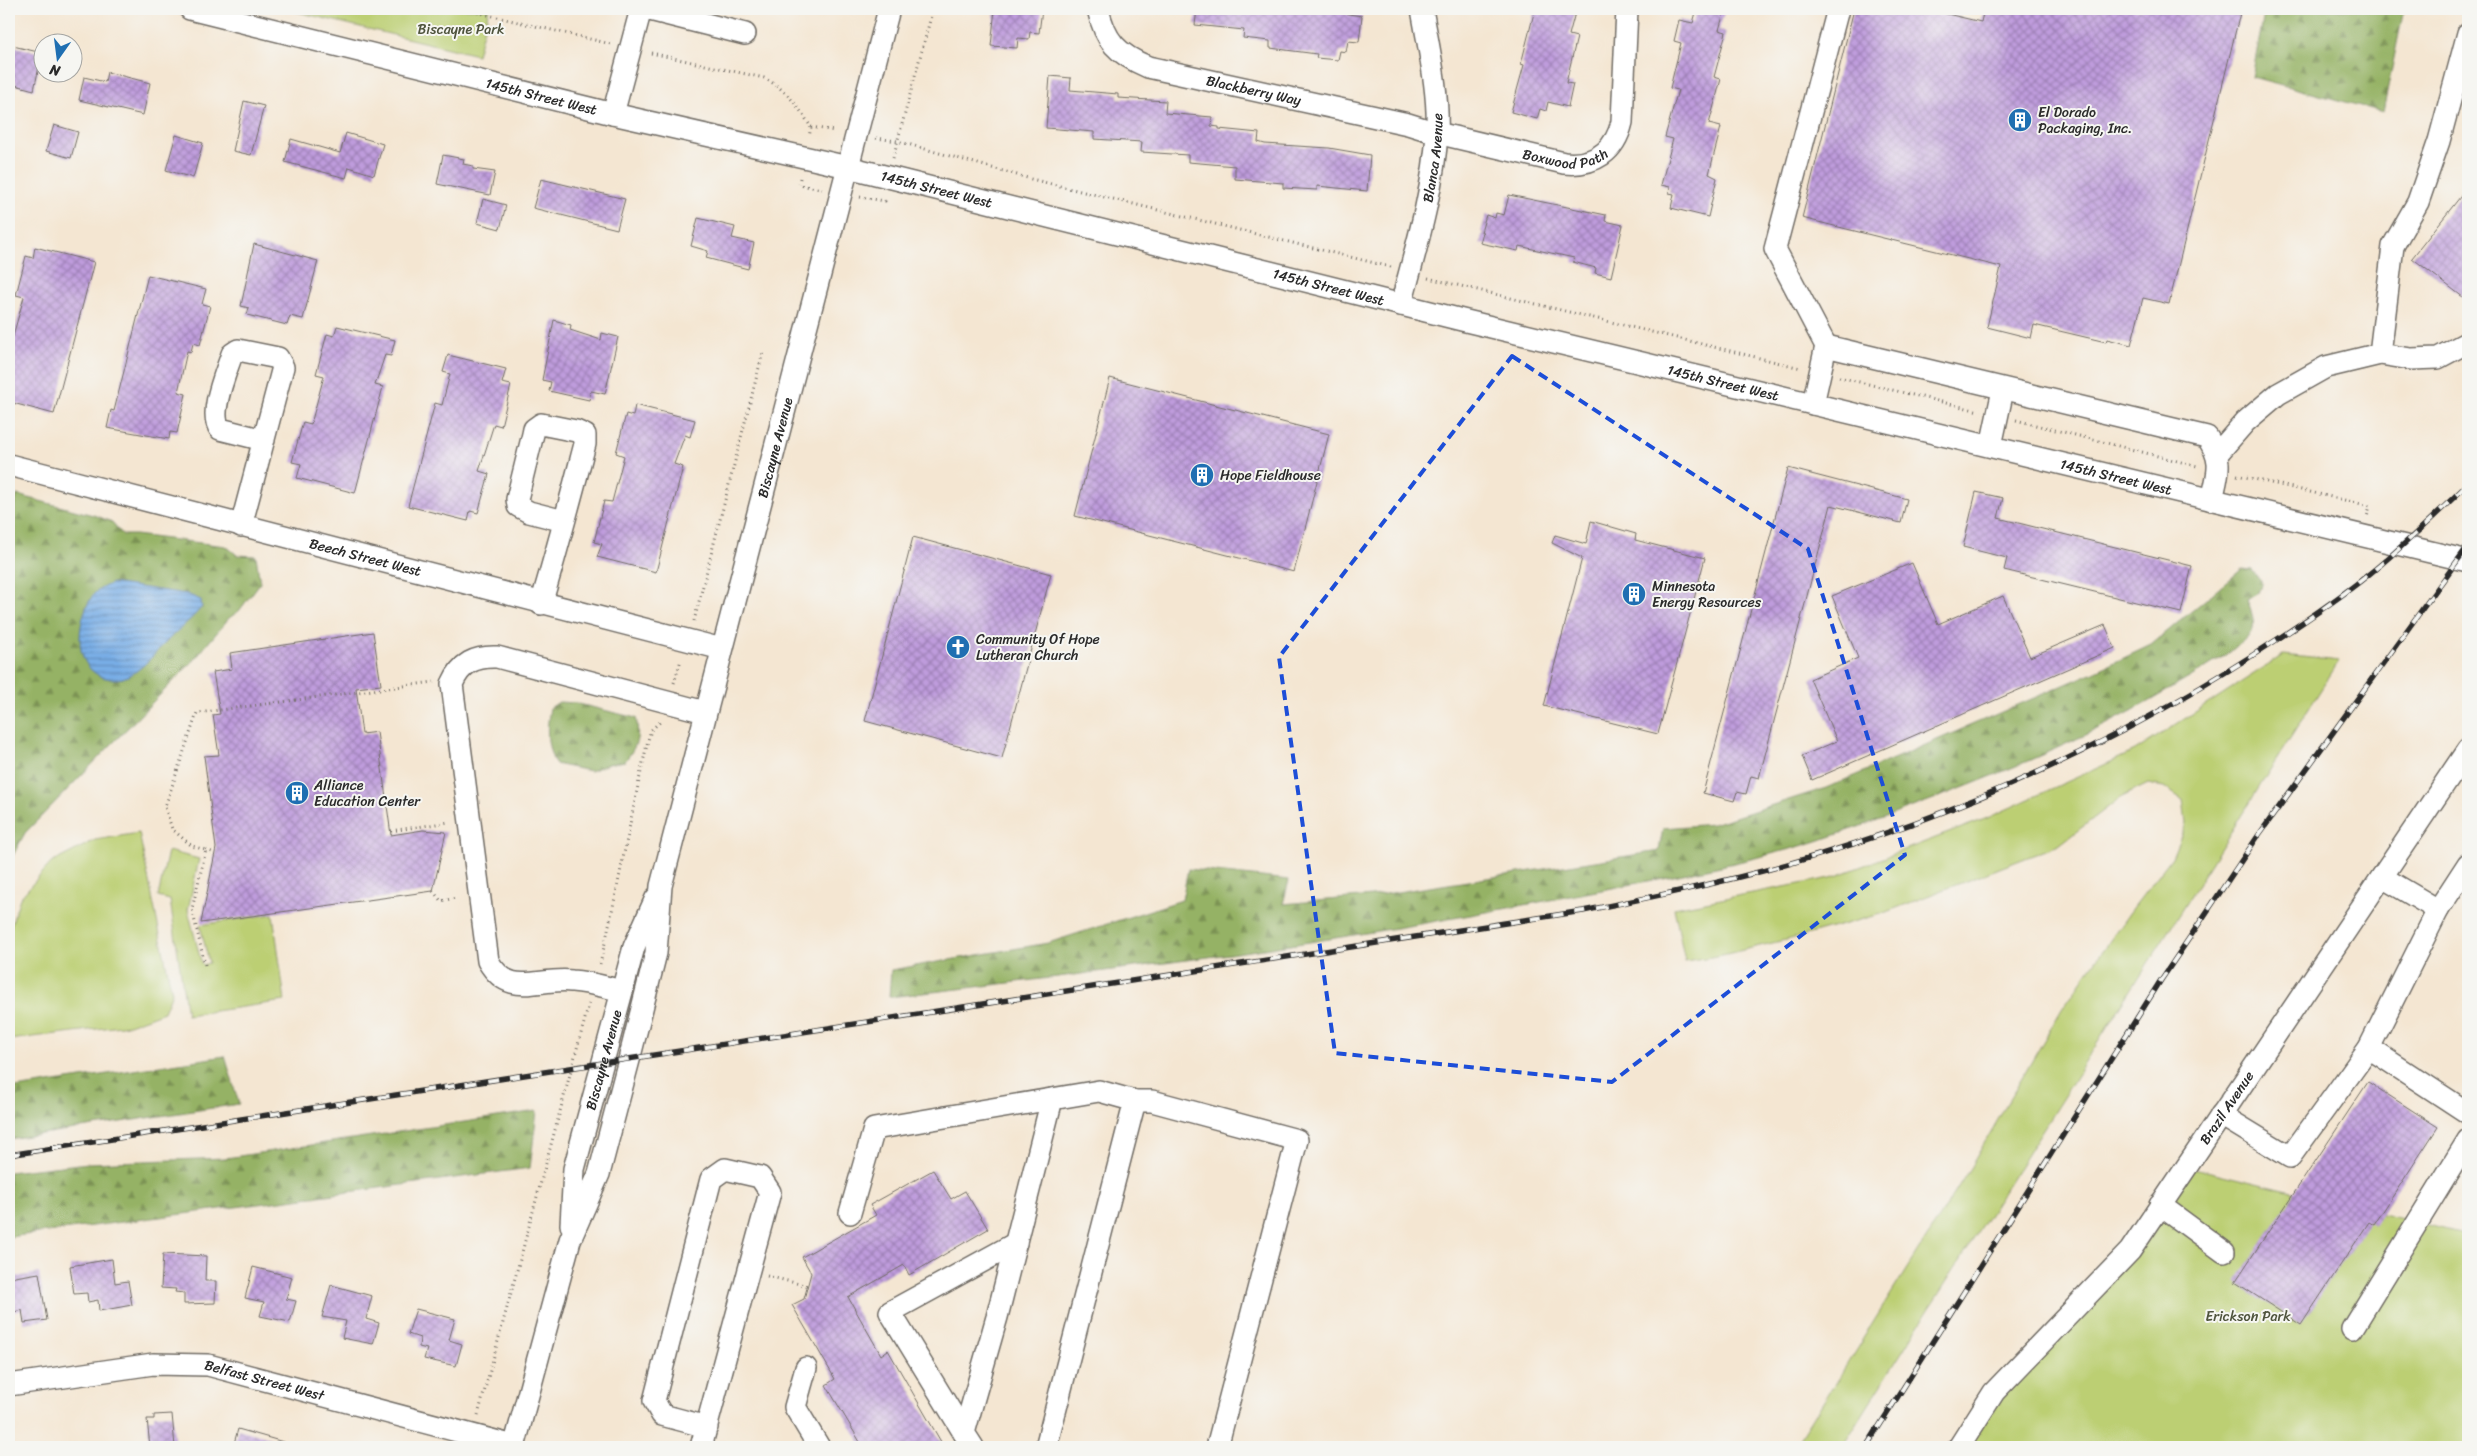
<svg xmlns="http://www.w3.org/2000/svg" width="2477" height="1456" viewBox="0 0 2477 1456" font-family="Sriracha,sans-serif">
<defs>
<pattern id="forest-firs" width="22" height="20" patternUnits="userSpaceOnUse" patternTransform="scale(1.25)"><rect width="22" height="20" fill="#95b265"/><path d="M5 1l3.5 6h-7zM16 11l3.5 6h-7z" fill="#7a9153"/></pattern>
<pattern id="water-rules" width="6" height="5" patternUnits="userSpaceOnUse" patternTransform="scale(1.25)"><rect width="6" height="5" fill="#78ade6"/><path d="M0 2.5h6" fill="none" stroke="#638dbb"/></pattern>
<pattern id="building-cross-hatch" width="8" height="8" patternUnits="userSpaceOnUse" patternTransform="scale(1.25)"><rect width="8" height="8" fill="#bf9cdd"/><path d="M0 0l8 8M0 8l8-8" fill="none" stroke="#9b7fb3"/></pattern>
</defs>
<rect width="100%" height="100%" fill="#f6f6f2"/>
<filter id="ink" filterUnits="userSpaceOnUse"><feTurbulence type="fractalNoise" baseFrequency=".02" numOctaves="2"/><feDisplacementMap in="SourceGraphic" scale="10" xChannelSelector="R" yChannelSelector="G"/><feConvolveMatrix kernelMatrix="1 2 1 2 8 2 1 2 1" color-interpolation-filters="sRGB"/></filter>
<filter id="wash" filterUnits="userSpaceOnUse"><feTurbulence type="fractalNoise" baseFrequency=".0096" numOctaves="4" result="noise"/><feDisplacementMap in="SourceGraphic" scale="20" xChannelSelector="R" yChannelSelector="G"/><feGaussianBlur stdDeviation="1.12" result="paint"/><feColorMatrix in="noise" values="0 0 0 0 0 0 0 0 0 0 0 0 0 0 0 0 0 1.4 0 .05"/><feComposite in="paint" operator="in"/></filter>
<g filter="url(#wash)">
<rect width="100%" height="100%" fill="#f4e6d2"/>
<path fill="#bccf73" stroke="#747d4f" d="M285 9H489L477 55Z
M2283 655 2339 661 1842 1447H1795L1970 1168 2062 1009 2130 912 2172 857 2186 824 2183 800 2164 787 2148 784 2120 798 2059 845 1881 914 1806 935 1718 956 1685 961 1674 908 1831 878 1985 819 2135 751Z
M139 833 172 993 164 1012 129 1025 9 1040V932L20 898 51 863 95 840Z
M168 851 199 859 188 910 202 965 209 963 200 925 273 914 285 1001 187 1015 170 900 158 897Z
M2186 1166 2468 1235V1447H1958L2134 1250Z"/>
<path fill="url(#forest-firs)" stroke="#606e48" d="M2265 9H2404L2383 112 2252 77Z
M17 495 97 516 112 522 123 535H135L226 546 237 555 256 556 260 583 239 611 229 618 195 659 25 833 9 863V525Z
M2242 569 2252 570 2262 583 2258 593 2247 600C2250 609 2255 619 2253 628 2249 645 2182 682 2165 692 2091 736 2019 766 1939 797 1891 815 1843 834 1794 848 1714 870 1631 884 1550 900 1332 943 1110 972 889 997L891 970 1048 943 1182 900 1188 869 1289 880 1283 904 1372 896 1659 851 1663 828 1713 824 1826 788 2094 672 2151 645Z
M559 702 575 703 636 718C640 737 637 746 625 761L608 764 590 771 555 764C546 745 546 729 550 708Z
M225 1056 239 1104 9 1139V1089Z
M537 1111 530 1168 9 1237V1172L88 1163 226 1158Z"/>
<path fill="url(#water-rules)" stroke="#526c88" d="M112 583 187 594 201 600 202 607C192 619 180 628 169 639 155 652 142 672 123 678 116 680 106 679 100 676 72 663 77 618 93 595 98 589 106 586 112 583Z"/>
<g id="blocks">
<path fill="url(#building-cross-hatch)" d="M995 9H1042L1039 33 1030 32 1029 39 1018 38 1017 48 991 46Z
M1197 9H1314L1362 16 1359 42 1348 41 1346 52 1340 51 1338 60 1316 58 1317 54 1270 48V41L1243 38 1244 30 1195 25Z
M1535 9H1576L1569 35 1577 37 1566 83 1573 84 1568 107 1548 102 1546 111 1540 109 1537 119 1511 112 1524 65 1521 64Z
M1697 9H1725L1719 30 1726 32 1714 77 1721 79 1709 124 1721 127 1709 174 1717 178 1708 217 1671 208 1674 194 1669 193 1670 187 1661 185 1673 139 1665 137 1678 90 1670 88 1681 43 1674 41 1679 20 1693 23Z
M1854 9H1926L1981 22 1984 9H2241L2169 304 2143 298 2131 345 2107 339 2106 342 2034 325 2031 338 1987 327 2001 267 1802 218Z
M9 45 42 53 34 90 15 85 16 81 9 79Z
M107 72 150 83 143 115 79 100 84 77 105 82Z
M1050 76 1071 78 1070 90 1118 94V98L1166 101 1165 113 1212 117 1211 126 1219 127V129L1259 133 1258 142 1265 144 1329 148 1370 155 1367 191 1317 186V190L1283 188V183L1235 179V166L1188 162V155L1141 152 1142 142 1094 139V132L1046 128Z
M244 101 264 106 251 155 233 151Z
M54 125 78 132 71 158 46 151Z
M346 133 383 144 374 175 349 167 346 178 285 162 291 139 340 153Z
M176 135 203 143 193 178 166 170Z
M443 155 464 159 463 164 473 166V169L495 172 490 195 437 184Z
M541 179 625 199 617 229 533 208Z
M2468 187V301L2412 258Z
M1509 195 1606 215 1605 221 1623 225 1611 277 1595 273 1596 268 1573 262 1574 258 1519 246 1518 251 1480 243 1483 232H1481L1486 215 1495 218 1496 213 1504 215Z
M483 199 506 205 500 229 477 223Z
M698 218 735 227 732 238 754 243 748 269 706 258 708 251 691 246Z
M254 244 318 261 303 319 290 316 287 325 247 315 249 308 241 306Z
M35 247 94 262 54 414 9 402V350L24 297 16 295 26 256 33 258Z
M148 275 206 289 202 304 210 306 200 345 193 343 191 352 187 351 178 392 186 394 177 433 170 432 169 439 107 428 111 410 114 411Z
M554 320 571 325 570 330 601 340 602 333 618 337 605 394 591 391 589 400 549 391 551 382 542 380Z
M337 326 395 340 391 356 385 355 375 385 383 387 355 493 297 478 301 464 292 462 303 422 311 424 324 376 316 374 327 334 334 336Z
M448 355 506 369 502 383 511 385 501 426 494 424 479 471 489 474 478 513 470 511 468 521 408 506 435 403 442 405 450 374 443 372Z
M1110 378 1329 434 1294 572 1075 516Z
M635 405 695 420 690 437 685 435 674 464 683 467 656 572 597 557 602 544 594 542 604 501 612 502 624 456 616 453 626 414 633 416Z
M1788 468 1907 499 1901 523 1831 505 1759 778 1751 776 1746 794 1737 792 1734 801 1703 793Z
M1976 492 2003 498 1998 518 2192 566 2181 613 2004 570 2007 558 1963 547Z
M1591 521 1636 534 1635 540 1705 558 1658 734 1544 706 1582 558 1552 543 1555 535 1586 544Z
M913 537 1051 574 1002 758 865 721Z
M1912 563 1938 624 2003 596 2030 657 2105 625 2115 648 1812 780 1802 756 1837 741 1810 679 1858 658 1832 596Z
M373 632 381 685 356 688 362 734 377 732 391 835 423 830 446 832 433 891 201 923 216 848 204 756 219 755 213 715 220 714 213 672 232 669 230 653Z
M2368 1082 2438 1127 2374 1225 2369 1222 2301 1325 2235 1282Z
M933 1170 951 1199 965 1191 988 1229 909 1275 904 1265 848 1297 881 1355 888 1350 944 1447H863L826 1385 835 1379 792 1305 804 1299 811 1273 802 1257 876 1215 870 1205Z
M163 1254 206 1256 205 1281H216L215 1303 184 1304V1293L175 1292 176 1289 161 1288Z
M112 1259 115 1283 128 1281 132 1305 99 1311 98 1300 88 1302 87 1293 74 1294 70 1266Z
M253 1267 292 1277 286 1299 296 1301 290 1322 260 1316 264 1302 245 1298Z
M39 1273 47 1320 24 1323 22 1310 14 1312 13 1305 9 1306V1278Z
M331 1285 372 1296 366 1319 379 1323 373 1344 342 1338 346 1321 322 1317Z
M416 1309 455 1319 449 1340 462 1344 456 1366 424 1359 427 1349 419 1347 420 1338 408 1334Z
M172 1414 175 1447H150L147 1419H154V1415Z
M238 1429 287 1443 286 1447H233Z"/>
</g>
</g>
<g filter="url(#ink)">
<use href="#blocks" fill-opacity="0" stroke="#716c65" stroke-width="1"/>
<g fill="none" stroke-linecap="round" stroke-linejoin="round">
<g stroke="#716c65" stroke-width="24">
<g id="minor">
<path id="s1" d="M190 9 613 114 848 167 1462 320 2468 561"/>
<path d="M646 9 745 34"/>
<path id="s2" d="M1098 9C1105 41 1117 54 1148 67L1408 124 1437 133 1564 163C1594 166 1615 152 1622 122L1627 9"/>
<path d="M613 114 641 9"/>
<path id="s3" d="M1401 305C1415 252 1434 188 1437 133 1439 92 1429 50 1422 9"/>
<path d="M1826 346 1775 249 1838 9"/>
<path d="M2380 354 2393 246 2418 202 2439 141 2468 33"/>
<path d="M1813 404 1826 346 2207 437C2224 462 2218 472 2212 500"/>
<path d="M1991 446 2003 390"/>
<path d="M2218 453 2245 422 2278 394 2326 367 2380 354 2411 359 2438 358 2468 342"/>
<path id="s4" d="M9 465 722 649"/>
<path d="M241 526 283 367 278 358 238 350 232 354C226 373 208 413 220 429L264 440"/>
<path d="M541 604C557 551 571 497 585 444V435L576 431 541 424 534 429 533 434 517 499 518 506 529 512 564 521"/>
<path d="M2382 877 2438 910 2468 864"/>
<path d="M622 991C605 987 589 982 572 981 537 977 510 999 488 961L452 684C461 663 475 656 497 657L705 712"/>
<path d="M2369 1048 2468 1113"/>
<path d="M1135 1101H1152L1297 1140 1217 1447"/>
<path d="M2221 1115 2290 1157 2369 1048 2438 910"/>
<path d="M2160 1205 2224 1252"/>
<path d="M850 1213 874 1129 1099 1091 1135 1101 1046 1447"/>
<path id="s5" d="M571 1225 574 1169 634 947 656 898"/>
<path d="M2352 1329 2468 1140"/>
<path d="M806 1368 795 1407 819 1447"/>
<path id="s6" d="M9 1385 153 1364 208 1365 514 1446"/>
<path d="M964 1433 890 1312 1016 1243"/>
<path id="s7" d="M514 1447 570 1240 599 1174 629 1060 656 953 661 886 889 9"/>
<path d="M701 1447 770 1192 760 1177 725 1169 711 1179 654 1401 662 1415 707 1427"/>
<path d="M973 1447 964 1433 997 1317 1052 1099"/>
<path id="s8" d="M1959 1447 1994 1392 2130 1251 2468 749"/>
</g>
</g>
<path stroke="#716c65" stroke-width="3" stroke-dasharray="1 4" stroke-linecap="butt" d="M463 9 611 44
M651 53 764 78C786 89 798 106 811 127L809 137
M811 127 835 131
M876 138 897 141 1031 179 1391 267
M893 158 933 9
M800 178 799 185 822 189
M860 197 885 201 886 198
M1428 278 1801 368
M1839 377 1979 411
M2016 420 2197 466
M2237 475 2370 506 2367 517
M694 621 763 352
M674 683 681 660
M391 831 449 822
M206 850 215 853
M433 891 441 901 456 898
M600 964C618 890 631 814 648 740L651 730 660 722
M205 965 192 909 206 850 192 846 172 829 165 807 197 713 434 682
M767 1276 808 1286
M478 1415 589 1004"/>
<use href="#minor" stroke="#fff" stroke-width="21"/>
<g stroke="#2b2b2b" stroke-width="5.5">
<path id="rail" d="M9 1155 1583 911C1652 897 1721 883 1788 864 1952 817 2110 747 2253 655 2292 630 2332 604 2368 575 2403 547 2435 515 2468 484
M1866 1447 2161 980 2258 836 2468 546"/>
</g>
<use href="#rail" stroke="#f6f6f2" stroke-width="4" stroke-dasharray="11" stroke-linecap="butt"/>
</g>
</g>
<path fill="none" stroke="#1d4ed8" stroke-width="4" stroke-dasharray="10 6" stroke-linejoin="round" d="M1512 356 1808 549 1905 855 1612 1082 1335 1053 1279 657Z"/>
<defs>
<g id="building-disc" transform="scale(1.25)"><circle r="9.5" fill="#1f6fb2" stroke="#f6f6f2"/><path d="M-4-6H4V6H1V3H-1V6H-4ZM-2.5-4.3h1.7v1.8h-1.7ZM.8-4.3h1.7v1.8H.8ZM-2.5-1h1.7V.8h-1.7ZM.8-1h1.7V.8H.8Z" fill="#fff"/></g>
<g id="church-disc" transform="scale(1.25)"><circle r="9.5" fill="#1f6fb2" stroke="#f6f6f2"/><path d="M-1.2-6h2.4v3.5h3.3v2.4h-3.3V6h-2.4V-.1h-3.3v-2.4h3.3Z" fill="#fff"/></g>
</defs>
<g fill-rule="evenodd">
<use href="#building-disc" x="2020" y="120"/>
<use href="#building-disc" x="1202" y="475"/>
<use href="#building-disc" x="1634" y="594"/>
<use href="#church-disc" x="958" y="647"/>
<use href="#building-disc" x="297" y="793"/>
</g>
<g text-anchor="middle" stroke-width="4" stroke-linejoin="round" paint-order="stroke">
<g font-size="14" fill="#4f543d" stroke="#f6f6f2">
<text x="461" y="34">Biscayne Park</text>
<text x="2248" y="1321">Erickson Park</text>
</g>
<g font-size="14" fill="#2b2b2b" stroke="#f6f6f2">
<text dy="5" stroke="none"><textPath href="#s2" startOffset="189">Blackberry Way</textPath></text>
<text dy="5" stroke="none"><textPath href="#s1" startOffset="362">145th Street West</textPath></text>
<text dy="5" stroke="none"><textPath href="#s2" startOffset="509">Boxwood Path</textPath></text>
<text dy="5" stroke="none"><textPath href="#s3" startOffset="151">Blanca Avenue</textPath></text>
<text dy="5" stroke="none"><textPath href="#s1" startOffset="768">145th Street West</textPath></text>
<text dy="5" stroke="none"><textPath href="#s1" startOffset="1172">145th Street West</textPath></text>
<text dy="5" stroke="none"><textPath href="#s1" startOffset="1578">145th Street West</textPath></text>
<text dy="5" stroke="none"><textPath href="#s7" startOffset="1035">Biscayne Avenue</textPath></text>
<text dy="5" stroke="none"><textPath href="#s1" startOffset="1982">145th Street West</textPath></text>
<text dy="5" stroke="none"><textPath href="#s4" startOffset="368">Beech Street West</textPath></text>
<text dy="5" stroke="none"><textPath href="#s5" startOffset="169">Biscayne Avenue</textPath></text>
<text dy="5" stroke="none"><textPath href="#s8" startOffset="434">Brazil Avenue</textPath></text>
<text dy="5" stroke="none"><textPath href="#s6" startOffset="259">Belfast Street West</textPath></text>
</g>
<g font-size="14" fill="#2b2b2b" stroke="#f6f6f2" text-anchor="start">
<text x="2038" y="117">El Dorado<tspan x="2038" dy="16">Packaging, Inc.</tspan></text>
<text x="1220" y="480">Hope Fieldhouse</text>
<text x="1652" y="591">Minnesota<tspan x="1652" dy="16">Energy Resources</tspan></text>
<text x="976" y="644">Community Of Hope<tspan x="976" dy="16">Lutheran Church</tspan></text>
<text x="314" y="790">Alliance<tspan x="314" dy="16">Education Center</tspan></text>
</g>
</g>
<rect width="2477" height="1456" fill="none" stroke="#f6f6f2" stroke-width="30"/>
<g transform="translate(58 58) rotate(194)"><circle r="24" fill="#f6f6f2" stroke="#a5a5a2"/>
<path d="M0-4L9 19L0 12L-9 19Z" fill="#1f6fb2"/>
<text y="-8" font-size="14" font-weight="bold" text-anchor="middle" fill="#2b2b2b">N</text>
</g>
</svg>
